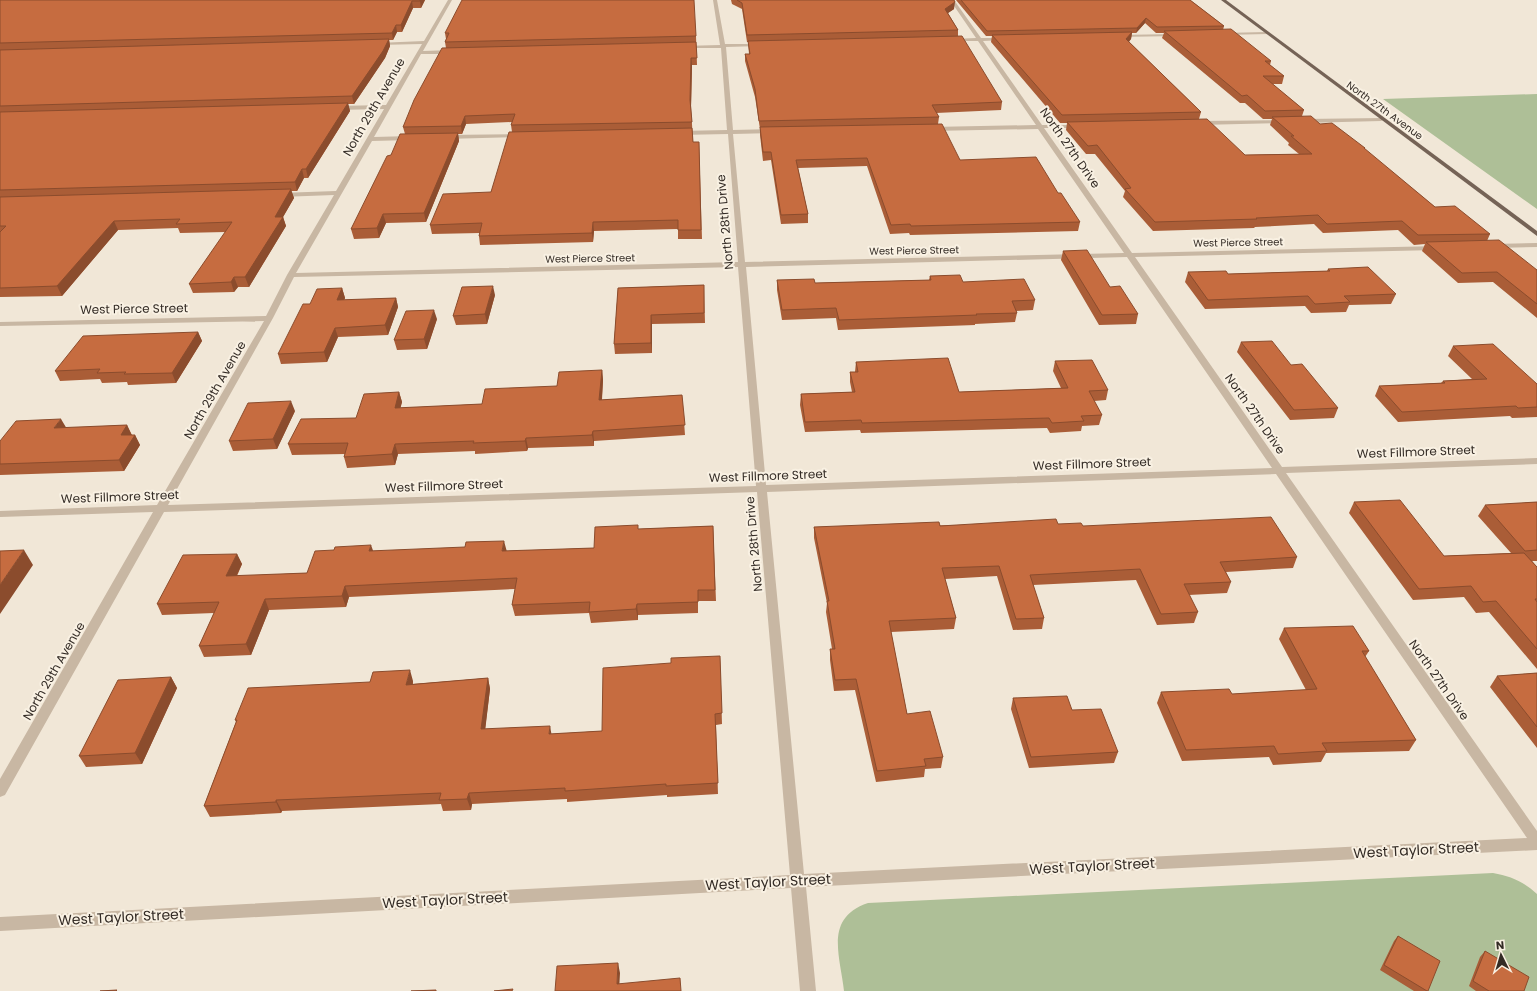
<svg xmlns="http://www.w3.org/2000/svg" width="1537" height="991" viewBox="0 0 1537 991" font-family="Poppins,sans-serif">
<rect width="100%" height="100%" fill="#f1e7d7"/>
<path fill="#aebf97" d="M1537 94V209L1383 99Z
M1493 873C1511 876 1524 882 1537 894V991H844C840 955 824 918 868 903Z"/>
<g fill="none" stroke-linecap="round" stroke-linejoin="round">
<path fill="#c8b7a3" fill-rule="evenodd" d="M448 0H452L423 51 453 50 456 52 453 54H421L374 137 411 136 414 138 411 140 372 141 296 273 738 262 728 134 679 135 676 133 679 131 727 130 721 48H682L680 47 682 46 720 45 713 0H717L725 44H760L762 45 760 46 726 47 733 130 773 129 776 131 773 133 733 134 745 262 1124 253 1038 129 931 131 928 129 931 127 1036 125 978 41H952L950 40 952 39 976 38 950 0H954L981 38H1006L1004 40 983 41 1042 125H1081L1082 126 1079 128H1044L1132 253 1440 246 1441 248 1437 250 1135 257 1282 467 1537 458V464L1286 473 1537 831V850L806 887 816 991H800L791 888 0 931V917L790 875 757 492 164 512 5 795 0 797V779L153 512 0 517V511L157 505 264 321 0 326V322L266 316 287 275 334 195 280 197 277 195 280 193 336 191 384 109 336 110 333 108 336 106 386 105 422 44 377 45 375 44 377 43 424 41ZM1127 257 1272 468 766 485 746 267ZM738 267 756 486 168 505 273 318 294 277ZM1276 474 1527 838 804 874 767 492Z
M1266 32 1268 34 1222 35 1220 34 1222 33Z
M1176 34 1178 36 1118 37 1116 36 1118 35Z
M1383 118V120L1381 121 1303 123 1300 121 1303 119Z
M1285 120 1286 121 1283 123 1199 125 1196 123 1199 121Z
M521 134 524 136 523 137 445 139 442 137 445 135Z
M1537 243V247L1493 248 1489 246 1493 244Z"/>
<path fill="#756356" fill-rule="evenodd" d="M1221 0H1226L1537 231V236Z"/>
</g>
<path fill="#aa5d37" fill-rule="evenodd" d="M0 0H425L421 8H413L402 32H397L393 40H389L390 46 385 58 354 104H348L350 111 308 178H304L297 191H291L294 198 283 217 286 226 249 287H238L234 292 193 293 189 284 226 232 180 233 178 228 118 230 62 296 0 297Z
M731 0H954V9L948 13 958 30V36L1002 102 1001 110 936 113 939 117 938 124 960 160 1058 193 1080 222 1078 231 910 235 909 233 890 234 867 166 798 168 808 214V223L781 224 771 160 763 161 760 135V129L755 97 745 61V54H749L748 42H747L742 9 732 4Z
M956 0H1190L1224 26 1223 30 1271 61 1270 65 1284 76 1282 84H1272L1304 110 1302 116 1320 124 1365 148V150L1435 207 1490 234 1487 241 1537 270V318L1493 282 1458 283 1422 251 1425 244 1414 245 1398 230 1323 233 1314 224 1255 227 1254 228 1153 231 1123 197 1125 191 1095 154H1086L1066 130 1067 123H1060L991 42 992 36H986ZM1145 23 1156 33H1164L1162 38 1240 103H1245L1263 119H1272L1270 125 1289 143 1288 145 1299 154 1245 155 1199 119 1201 112 1129 42 1131 39 1132 33H1136Z
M445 33 696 36 697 65H692L691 106 693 142H699L702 239H678V229L594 231 593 242 480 245 479 236 480 233 432 234 430 225 491 192 512 132 511 125 512 122 466 124 462 134H458L459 141 426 222 386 223 379 238 354 239 351 229 391 155 405 134 403 127 446 48 445 42 446 39Z
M1063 251 1110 287 1138 314 1136 324 1099 325 1061 260Z
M1328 269 1396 294 1391 304 1349 305 1346 312 1311 313 1305 306 1205 309 1185 282 1188 272 1228 274 1327 271Z
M930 276 963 282 1035 300 1033 310 1016 311 1017 313 1015 322 975 324V325L838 330 836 318 782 320 777 290V280L815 283 929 280Z
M704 285 705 323 652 324V353L615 354 614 344 618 288Z
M342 288 345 298 344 300 396 298 398 307 388 335 338 337 327 362 281 364 278 354 310 304Z
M495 295 487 324 456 325 453 316Z
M437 319 427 349 397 350 394 340Z
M198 332 202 341 176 383 128 385 127 382 102 383 100 379 60 381 55 371Z
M1241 342 1291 365 1338 408 1334 418 1290 420 1237 352Z
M1453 346 1537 384V417L1512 418 1510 416 1398 422 1375 396 1379 386 1441 383 1443 381 1472 379 1448 356Z
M1055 361 1108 390 1106 400 1094 401 1102 415 1099 425 1082 426 1081 431 1050 433 1047 428 861 433 860 430 805 432 800 405 801 394 852 392 850 382V372H855L856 362 959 392 1061 388 1053 371Z
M602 370 603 380 602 400 682 395 685 435 594 441V446L528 448 527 451 475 454V451L398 454 395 465 347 468 344 457 345 454 292 455 288 444 356 418 399 392 402 402 400 408 482 404 557 386Z
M295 411 277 449 233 451 229 441Z
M127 425 132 435H135L140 445 124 471 0 475V441L66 428Z
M1354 502 1444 556 1511 553 1478 516 1485 505 1537 502V561H1532L1537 567V669L1489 612 1476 613 1464 597 1413 600 1349 513Z
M1058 524 1083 526 1297 557 1293 568 1226 572 1231 582 1227 593 1189 595 1198 612 1194 623 1157 625 1136 580 1033 585 1044 618 1042 629 1013 630 997 576 945 579 956 618 954 629 891 632 907 714 943 757 941 768 925 769 924 777 876 782 855 690 834 691 830 660V649H832L826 612 827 603 814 538V527Z
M713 526 716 601H698V613L638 615V620L591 623 589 613 515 616 512 605 515 589 349 597 346 607 269 610 251 655 204 657 199 646 214 613 162 615 157 604 237 554 242 564 237 576 307 573 334 550 373 551H507L594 548 638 529Z
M1284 628 1369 651 1365 657 1416 740 1409 751 1326 753 1321 762 1273 765 1269 757 1182 761 1157 703 1161 692 1232 694 1306 690 1279 639Z
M720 656 722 724 716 725 718 794 667 797V795L567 802V799L472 804 471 810 443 811 441 804 282 811 281 813 210 817 204 806 236 722 235 720 413 681V684L488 678 490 689 485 729 552 734 602 731 671 663Z
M1537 673V748L1490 687 1497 676Z
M171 677 177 688 142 764 86 767 79 756Z
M1013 698 1072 710 1118 752 1114 763 1029 768 1011 709Z
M1398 936 1428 991H1414L1380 970 1394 941Z
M1485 951 1524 991H1476L1469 986 1480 957Z"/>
<path fill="#8b4c2d" d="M420 0H425L421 8 420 1Z
M412 1 413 8 402 32 401 25Z
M955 2 954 9 945 15V9Z
M1146 18 1145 23 1136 33 1137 28Z
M396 25 397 32 393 40 392 33Z
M1132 32 1131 39 1124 46 1126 39Z
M389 39 390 46 385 58 354 104 352 96Z
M691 58 692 65 691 108 690 100Z
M348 103 350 111 308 178 306 169Z
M465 116 466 124 462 134 461 126Z
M458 133 459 141 426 222 424 213Z
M302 169 304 178 297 191 295 182Z
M291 189 294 198 283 217 286 226 249 287 245 277 275 217Z
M383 214 386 223 379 238 377 228Z
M114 221 118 230 62 296 57 286Z
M593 222 594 231 593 242 592 233Z
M234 277 238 287 234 292 231 282Z
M493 286 495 295 487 324 485 314Z
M342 288 345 298 340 310 337 300Z
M396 298 398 307 388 335 385 325Z
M434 310 437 319 427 349 424 339Z
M651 315 652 324V353L651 343Z
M335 328 338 337 327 362 324 352Z
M198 332 202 341 176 383 172 373Z
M602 370 603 380 601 411 599 400Z
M399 392 402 402 398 418 395 408Z
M291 401 295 411 277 449 273 439Z
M61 419 67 429 54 428Z
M127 425 132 436 121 435Z
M593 431 594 441V446L592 435Z
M135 435 140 445 124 471 119 460Z
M526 438 528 448 527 451 525 441Z
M395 444 398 454 395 465 392 454Z
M504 541 507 552 502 551Z
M371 545 375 556 369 551Z
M24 550 33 565 0 614V585Z
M237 554 242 564 231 587 226 576Z
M345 586 349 597 346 607 342 596Z
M265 599 269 610 251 655 246 644Z
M637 604 638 615V620L636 609Z
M410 670 413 681 410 696 406 685Z
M171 677 177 688 142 764 135 753Z
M488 678 490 689 484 740 481 729Z
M550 726 552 737 549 734Z
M469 793 472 804 471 810 467 799Z
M276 800 282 811 281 813 276 802Z
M618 963 620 973 619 991 617 984Z"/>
<path fill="#c66c40" stroke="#8b4c2d" d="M0 0H420V1H412L401 25H396L392 33 0 43Z
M462 0H694L696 36 445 42 449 33H445Z
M737 0H954L955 2 945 9 958 30 747 35 742 3Z
M961 0H1190L1224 26 1157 27 1146 18 1137 28 987 31Z
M1231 29 1271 61H1265L1284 76H1263L1304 110 1265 111 1247 95 1242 96 1164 31Z
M1132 32 1126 39 1201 112 1062 115 992 35Z
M962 36 1002 102 932 105 939 117 759 121 755 89 745 54H750L748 41Z
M389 39 383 51 352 96 0 106V50Z
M696 42 697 58H691L690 100 692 122 511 125 515 114 465 116 461 126 403 127 414 100 442 48Z
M348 103 306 169H302L295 182 0 190V112Z
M1311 116 1320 124 1332 123 1365 148H1364L1435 207 1455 206 1490 234 1418 235 1402 221 1327 224 1318 215 1256 218 1257 219 1155 222 1125 189 1131 188 1097 145 1088 146 1067 122 1207 119 1245 155 1312 154 1291 136H1294L1272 117Z
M942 124 960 160 1036 157 1058 193H1061L1080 222 911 226 910 224 891 225 867 158 796 160 808 214 781 215 771 152H763L760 127Z
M692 128 693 142H699L701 230H678V220L593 222 592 233 479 236 482 223 430 225 443 194 491 192 509 132Z
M458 133 424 213 383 214 377 228 351 229 387 156 391 155 400 134Z
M291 189 275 217H283L245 277H234L231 282 189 284 232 222 176 224 180 219 114 221 57 286 0 288V232L6 226H0V197Z
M1499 240 1537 270V304L1497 272 1462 273 1426 242Z
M1087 250 1110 287 1120 286 1138 314 1102 315 1063 251Z
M1368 267 1396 294 1344 296 1350 302 1315 304 1308 296 1208 300 1188 272 1226 271 1228 274 1330 271 1328 269Z
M960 275 963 282 1024 279 1035 300 1012 301 1017 313 976 314 977 315 839 320 836 308 782 310 777 280 814 279 815 283 931 280 930 276Z
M704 285V313L651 315V343L614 344 618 288Z
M493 286 485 314 453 316 462 287Z
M342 288 337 300 396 298 385 325 335 328 324 352 278 354 303 304H310L317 289Z
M434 310 424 339 394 340 406 311Z
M198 332 172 373 124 374 126 372 97 373 100 369 55 371 83 336Z
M1272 341 1291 365 1302 364 1338 408 1294 410 1241 342Z
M1493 344 1537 384V407L1518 408 1516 406 1402 412 1379 386 1445 383 1443 381 1487 379 1453 346Z
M948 358 959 392 1068 388 1055 361 1092 360 1108 390 1089 391 1102 415 1081 416 1084 421 1052 423 1049 418 862 423 861 420 805 422 801 394 855 392 850 372H858L856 362Z
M602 370 599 400 682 395 685 425 593 431 592 435 526 438 525 441 473 443 474 441 395 444 392 454 344 457 348 443 288 444 301 419 356 418 364 394 399 392 395 408 482 404 485 389 557 386 559 372Z
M291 401 273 439 229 441 248 403Z
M61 419 54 428 127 425 121 435H135L119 460 0 464V441L16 421Z
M1400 500 1444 556 1524 553 1537 567V599H1535L1537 602V649L1496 601 1483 602 1471 586 1419 589 1354 502Z
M1537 502V550L1525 551 1485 505Z
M1271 517 1297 557 1220 562 1231 582 1184 584 1198 612 1161 614 1140 569 1030 575 1044 618 1016 619 999 566 942 568 956 618 889 621 907 714 930 711 943 757 924 759 926 766 877 771 856 679 835 680 830 649H835L827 601H829L814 527 939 522 940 526 1056 519 1058 524 1081 523 1083 526Z
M638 525V529L713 526 715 590H698V602L637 604 636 609 589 612 590 602 512 605 517 578 345 586 342 596 265 599 246 644 199 646 219 602 157 604 183 555 237 554 226 576 307 573 315 551 334 550 335 547 371 545 369 551 465 547 466 542 504 541 502 551 594 548 595 527Z
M24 550 0 585V551Z
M1353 626 1369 651H1362L1416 740 1322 743 1327 751 1278 754 1274 746 1186 750 1161 692 1229 689 1232 694 1317 689 1284 628Z
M720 656 722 713 715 714 718 783 666 786V784L565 791V788L469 793 467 799 439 800 441 793 276 800V802L204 806 237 720H235L248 688 370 682 373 672 410 670 406 685 488 678 481 729 550 726 549 734 602 731 603 668 671 663V658Z
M1537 673V727L1497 676Z
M171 677 135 753 79 756 118 680Z
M1067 696 1072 710 1101 709 1118 752 1031 757 1013 698Z
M1398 936 1440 961 1428 991H1427L1384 965Z
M1485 951 1529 977 1524 991H1489L1473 981Z
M618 963 617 984 680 978 681 991H555L557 966Z
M513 989 512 991H494Z
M117 990 116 991H100Z
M436 990V991H411Z"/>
<g text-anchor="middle" stroke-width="4" stroke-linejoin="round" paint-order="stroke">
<g font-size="10" fill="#332b25" stroke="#f9f1e3">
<text transform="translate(1385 110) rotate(36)" y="4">North 27th Avenue</text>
<text transform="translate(1238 242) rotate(-1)" y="4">West Pierce Street</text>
<text transform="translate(914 250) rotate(-1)" y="4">West Pierce Street</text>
<text transform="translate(590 258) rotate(-1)" y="4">West Pierce Street</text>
</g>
<g font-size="12" fill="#332b25" stroke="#f9f1e3">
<text transform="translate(374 107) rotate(-60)" y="4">North 29th Avenue</text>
<text transform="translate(1070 148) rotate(55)" y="4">North 27th Drive</text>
<text transform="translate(725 222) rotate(-95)" y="4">North 28th Drive</text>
<text transform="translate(134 309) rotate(-1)" y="4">West Pierce Street</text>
<text transform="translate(215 390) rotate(-60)" y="4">North 29th Avenue</text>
<text transform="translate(1255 414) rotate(55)" y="4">North 27th Drive</text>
<text transform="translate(1416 452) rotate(-2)" y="4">West Fillmore Street</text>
<text transform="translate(1092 464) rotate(-2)" y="4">West Fillmore Street</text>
<text transform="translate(768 476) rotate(-2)" y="4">West Fillmore Street</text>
<text transform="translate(444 486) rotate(-2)" y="4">West Fillmore Street</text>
<text transform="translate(120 497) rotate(-2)" y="4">West Fillmore Street</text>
<text transform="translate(754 544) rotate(-95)" y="4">North 28th Drive</text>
<text transform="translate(54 671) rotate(-60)" y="4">North 29th Avenue</text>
<text transform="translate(1439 680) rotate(55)" y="4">North 27th Drive</text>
</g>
<g font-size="14" fill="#332b25" stroke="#f9f1e3">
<text transform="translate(1416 850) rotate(-3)" y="5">West Taylor Street</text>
<text transform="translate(1092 866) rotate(-3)" y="5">West Taylor Street</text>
<text transform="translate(768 882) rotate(-3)" y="5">West Taylor Street</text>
<text transform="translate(445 900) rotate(-3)" y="5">West Taylor Street</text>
<text transform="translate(121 917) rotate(-3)" y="5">West Taylor Street</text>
</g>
</g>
<g transform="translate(1501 955) rotate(355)" stroke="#f9f1e3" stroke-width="3" paint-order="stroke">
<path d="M0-3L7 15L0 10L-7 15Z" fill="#332b25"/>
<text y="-6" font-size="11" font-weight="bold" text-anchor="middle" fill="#332b25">N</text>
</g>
</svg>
